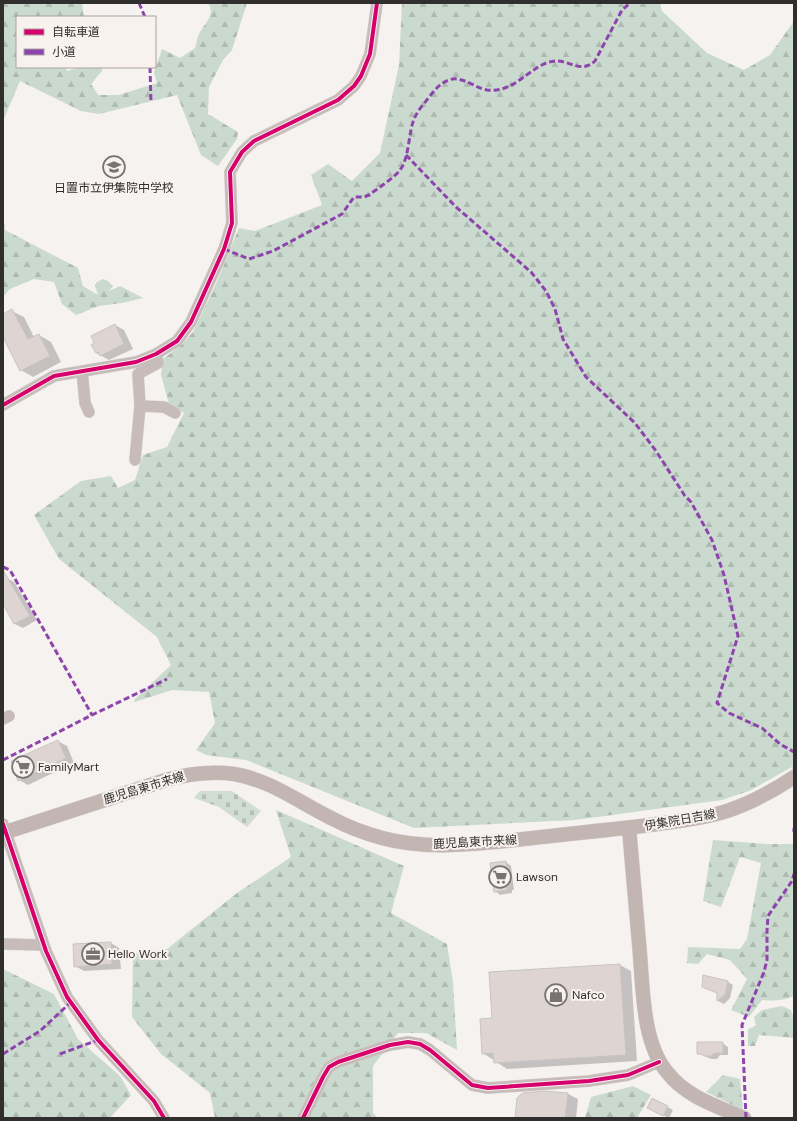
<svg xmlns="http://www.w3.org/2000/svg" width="797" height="1121" viewBox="0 0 797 1121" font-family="'DM Sans','Noto Sans JP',sans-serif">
<defs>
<pattern id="forest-firs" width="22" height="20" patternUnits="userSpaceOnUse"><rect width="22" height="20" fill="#cbdace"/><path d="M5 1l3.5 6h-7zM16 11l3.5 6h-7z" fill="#afbbb1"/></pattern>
<pattern id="cemetery-stones" width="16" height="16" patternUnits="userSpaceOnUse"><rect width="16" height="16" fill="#d1ddd3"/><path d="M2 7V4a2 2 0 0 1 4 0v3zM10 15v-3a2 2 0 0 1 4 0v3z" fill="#b4beb5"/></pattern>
</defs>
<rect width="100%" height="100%" fill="#f6f2f0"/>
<path fill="url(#forest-firs)" d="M3 3H82L84 17H17V67H65L67 71 80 67H102V71L91 84 98 95H119L157 83 154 73 162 49 180 58 195 48C197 43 197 36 200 32 205 23 216 14 208 3H247L232 50 223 60 209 87 208 114 238 132 237 139 218 166 201 155 177 95 99 114 81 111 20 81 3 121Z
M402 3H660L662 11 707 53 744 70 770 55 794 21V786L792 767 749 791 722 800 575 820 414 828 246 760 206 755 196 750 215 723 209 692 172 690 135 702 134 700 171 665 157 637 59 559 34 515 81 481 111 476 118 488 135 480 143 455 167 447 184 413 169 404 161 375 163 359 181 345 193 332 215 286 239 228 255 231 322 205 311 175 328 164 352 181 380 153 399 65Z
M3 215 5 230 78 268 83 286 98 295 95 285 97 282 103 279 108 281 113 286 109 291 120 286 143 298 122 303 99 306 76 315 62 304 54 282 34 279 10 289 3 297Z
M276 810 404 866 391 913 447 944 453 982 457 1050 426 1033H398L373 1066V1113L378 1118H215L210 1093 161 1054 132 1017 133 953 167 949 237 893 291 857Z
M713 840 766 844H794V996C784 1001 773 1001 762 1000L749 1017 731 1010 747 979 730 960 707 954 698 964 687 963 688 947 740 949 747 939 761 863 740 857 721 907 703 901Z
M3 969 54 994 78 1039 120 1076 131 1095 110 1118H3Z
M782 1006 791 1010 794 1019V1038L759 1035 755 1046H748V1029L756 1026 754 1017 762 1010Z
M723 1075 740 1079 743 1110 706 1092Z
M633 1086 651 1095 637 1118H585L591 1097Z"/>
<path fill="url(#cemetery-stones)" d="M200 791H232L261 811 247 827 219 807 194 798Z"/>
<path fill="#0003" d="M12 311 24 317 34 337 39 335 51 342 61 362 33 377 21 370 3 335V315Z
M115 325 124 330 133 349 109 360 96 353Z
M7 578 14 582 37 620 23 628 15 624 3 602V580Z
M58 741 67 746 74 763 28 785 19 780Z
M506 862 511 866 514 890H512V893L500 895 495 891Z
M111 943 119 948 121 969 84 971 75 966Z
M620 965 631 971 637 1061 507 1069 483 1053 493 1019Z
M704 976 728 982 733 985 730 998 724 1004 718 1001V993Z
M722 1043 728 1047V1055H720L717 1059H711L698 1053Z
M568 1094 578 1099 576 1118H516Z
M652 1099 673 1110 669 1118 653 1111Z"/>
<path fill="#ded5d2" stroke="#c7c4c3" d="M12 309 28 339 39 334 50 356 20 371 3 337V314Z
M115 324 124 344 100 356 98 352 96 353 91 345 94 343 91 336Z
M3 570 30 616 14 624 3 604Z
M58 740 66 758 18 781 15 773 16 772 11 761Z
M506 861 509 887H507V890L494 892 490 863Z
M111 942 112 964 74 967 73 944Z
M620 964 626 1055 494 1063 493 1053 482 1054 480 1019 492 1018 489 972Z
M703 975 728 981 725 995 717 1001V993L702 987Z
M697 1042H723V1053H714L711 1056H704L702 1054H697Z
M544 1091 568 1093 565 1118H515L517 1098 519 1096 523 1093Z
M652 1098 668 1106 663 1116 647 1108Z"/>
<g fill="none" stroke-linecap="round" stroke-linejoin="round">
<g stroke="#d2cfce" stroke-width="12">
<path id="minor" d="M82 371 85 403 89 412
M3 405 54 376 136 362 156 354 177 341 191 322 224 249 232 223 230 172 242 152 254 141 338 100 354 86 361 76 370 54 377 3
M140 406 164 407 175 413
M135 460 140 406 138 374 158 363 156 354
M3 719 9 716
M3 824 46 951 67 997 98 1040 154 1101 164 1118
M3 944 44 945
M303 1118 323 1077 329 1067 338 1062 390 1045 408 1042 420 1044 430 1050 472 1085 488 1088 589 1081 628 1075 659 1062"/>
</g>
<g stroke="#d2cfce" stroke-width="15">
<path id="major" d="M629 828C632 866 636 905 639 943 643 983 641 1041 667 1072 686 1097 717 1106 744 1118
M3 833 166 780C188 774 211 771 234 774 271 780 300 803 333 819 348 827 364 833 382 838 423 849 464 845 506 841 533 838 560 835 587 832 616 829 644 826 672 822 691 819 709 817 727 811 751 803 773 791 794 777"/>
</g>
<use href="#minor" stroke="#c8bcba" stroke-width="11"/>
<use href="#major" stroke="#c2b5b2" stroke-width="14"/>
<path stroke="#8e44ad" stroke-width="3" stroke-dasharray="6 3" stroke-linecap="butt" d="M139 3 145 17
M150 67 151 103
M406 155 456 207 531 272 546 291 555 309 563 339 586 377 635 423 656 451 685 496 691 502 712 540 724 575 738 636 717 703 729 713 762 728 780 744 794 752
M224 249 249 259 273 251 342 214 354 197H364L369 195C378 188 393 179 400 170 410 157 408 131 415 117 418 110 424 104 429 97 435 90 440 83 449 80 461 75 475 88 487 90 516 94 531 63 555 61 569 60 581 74 595 61L622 10 630 3
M3 567 10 570 92 715
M3 760 92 715 167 679
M794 828V832
M3 1054 40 1031 71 1002
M60 1054 98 1040
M746 1118 742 1025 764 972 767 960V931L768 916 792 881 794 874"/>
<g stroke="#f8f1ee" stroke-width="6">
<path id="cycleway" d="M3 405 54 376 136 362 156 354 177 341 191 322 224 249 232 223 230 172 242 152 254 141 338 100 354 86 361 76 370 54 377 3
M3 824 46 951 67 997 98 1040 154 1101 164 1118
M303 1118 323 1077 329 1067 338 1062 390 1045 408 1042 420 1044 430 1050 472 1085 488 1088 589 1081 628 1075 659 1062"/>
</g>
<use href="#cycleway" stroke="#d6006c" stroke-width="4"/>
</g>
<defs>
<g id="school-ring" transform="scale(1.15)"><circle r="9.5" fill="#f8f1ee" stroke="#767372" stroke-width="1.5"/><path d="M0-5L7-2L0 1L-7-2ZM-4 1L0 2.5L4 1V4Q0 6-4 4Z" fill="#767372"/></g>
<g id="supermarket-ring" transform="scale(1.15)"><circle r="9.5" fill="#f8f1ee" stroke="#767372" stroke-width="1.5"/><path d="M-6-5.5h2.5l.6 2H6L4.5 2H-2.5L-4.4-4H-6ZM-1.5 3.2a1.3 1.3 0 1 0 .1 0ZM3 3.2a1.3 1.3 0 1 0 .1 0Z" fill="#767372"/></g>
<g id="office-ring" transform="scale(1.15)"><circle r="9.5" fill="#f8f1ee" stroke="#767372" stroke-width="1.5"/><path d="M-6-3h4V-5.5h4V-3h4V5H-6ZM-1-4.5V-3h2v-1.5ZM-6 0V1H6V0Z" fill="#767372"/></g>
<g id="shop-ring" transform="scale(1.15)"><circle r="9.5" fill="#f8f1ee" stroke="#767372" stroke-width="1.5"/><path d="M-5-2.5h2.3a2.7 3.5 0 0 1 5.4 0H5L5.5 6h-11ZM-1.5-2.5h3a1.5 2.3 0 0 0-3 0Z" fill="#767372"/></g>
</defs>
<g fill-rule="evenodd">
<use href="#school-ring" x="114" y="167"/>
<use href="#supermarket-ring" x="23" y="767"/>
<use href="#supermarket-ring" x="500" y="877"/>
<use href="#office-ring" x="93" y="954"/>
<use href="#shop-ring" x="556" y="995"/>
</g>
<g text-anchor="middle" stroke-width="4" stroke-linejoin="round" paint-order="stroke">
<g font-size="12" fill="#312f2e" stroke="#f8f1ee" text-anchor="start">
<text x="114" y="192" text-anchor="middle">日置市立伊集院中学校</text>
<text x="38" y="771">FamilyMart</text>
<text x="516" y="881">Lawson</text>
<text x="108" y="958">Hello Work</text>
<text x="572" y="999">Nafco</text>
</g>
<g font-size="12" fill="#312f2e" stroke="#f8f1ee">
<text transform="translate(144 788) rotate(-17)" y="4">鹿児島東市来線</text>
<text transform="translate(680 820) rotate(-10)" y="4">伊集院日吉線</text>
<text transform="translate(475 842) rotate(-3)" y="4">鹿児島東市来線</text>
</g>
</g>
<rect width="797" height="1121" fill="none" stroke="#312f2e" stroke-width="8"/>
<rect x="16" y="16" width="140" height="52" fill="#f8f1ee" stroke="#a8a3a1"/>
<rect x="24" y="29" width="20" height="6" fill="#d6006c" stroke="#a8a3a1"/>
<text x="52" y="36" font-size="12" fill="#312f2e">自転車道</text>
<rect x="24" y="49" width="20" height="6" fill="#8e44ad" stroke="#a8a3a1"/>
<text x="52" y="56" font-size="12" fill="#312f2e">小道</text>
</svg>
